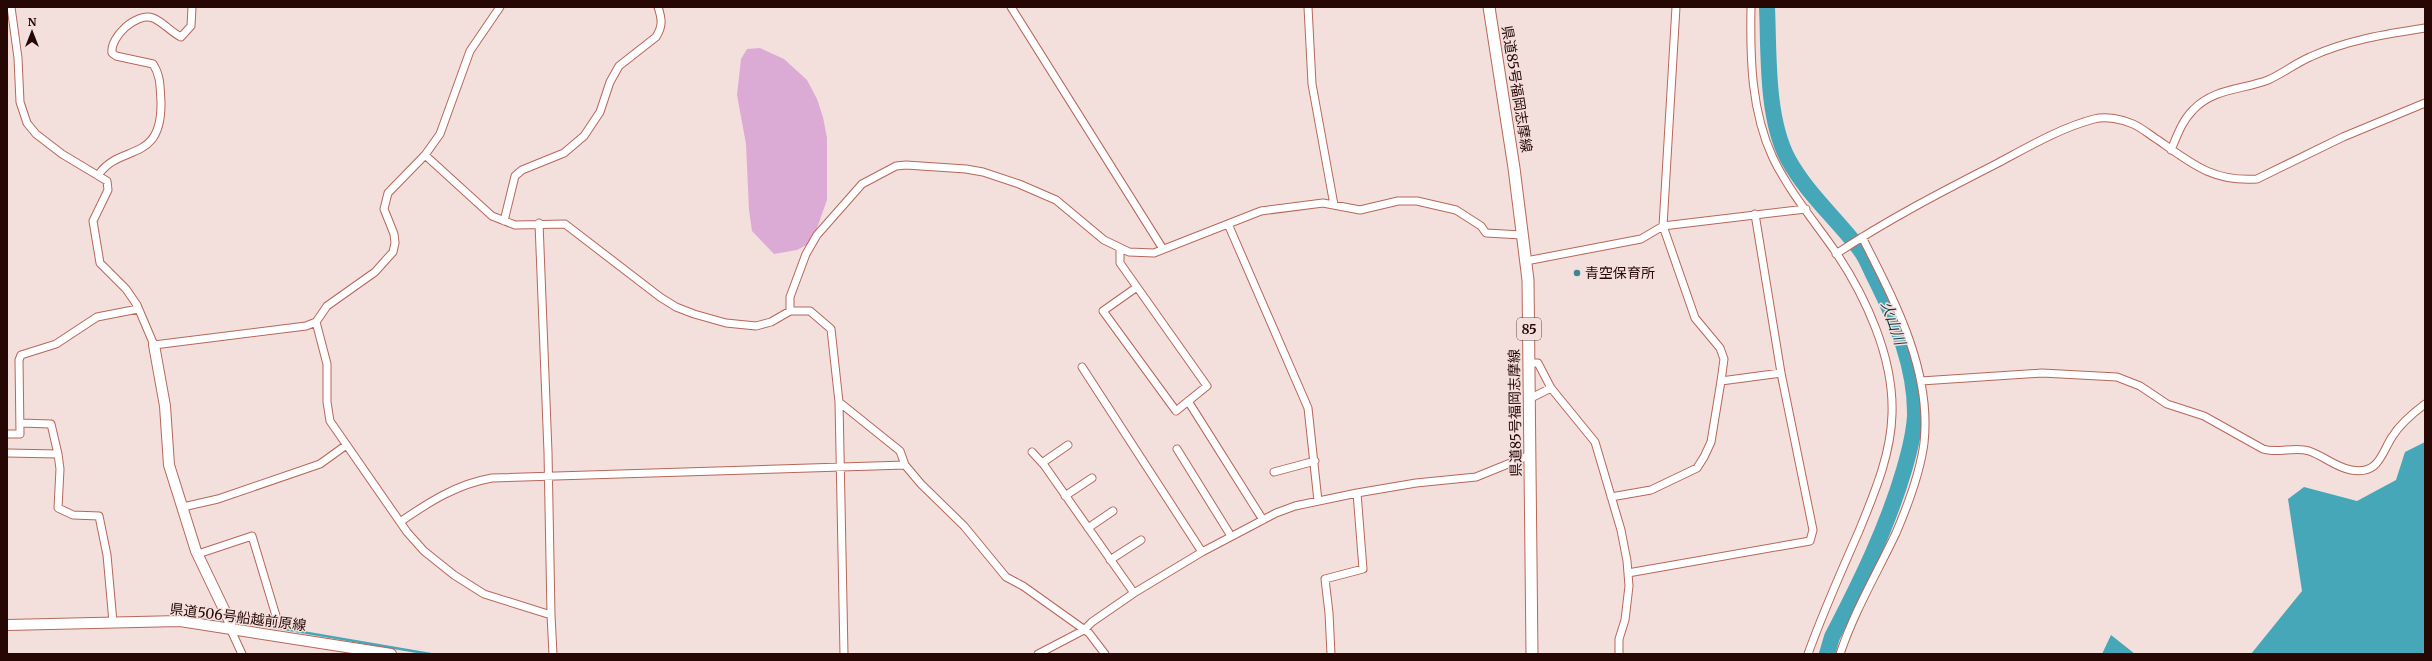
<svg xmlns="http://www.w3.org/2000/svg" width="2432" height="661" viewBox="0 0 2432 661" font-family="Merriweather,'Noto Sans JP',serif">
<rect width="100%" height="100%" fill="#f3e0dd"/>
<path fill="#dbaad5" d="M760 48 784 59 807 80 817 99 823 117 827 138V200L812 242 797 250 774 254 752 231 749 210 746 144 737 95 741 59 747 49Z"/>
<path fill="#45a7b7" d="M2425 442V649L2423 654H2251L2302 591 2288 499 2304 487 2357 501 2396 480 2405 452Z
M2111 635 2135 654H2102Z"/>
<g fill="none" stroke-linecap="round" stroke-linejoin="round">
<path stroke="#45a7b7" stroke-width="2.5" d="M244 622 430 654"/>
<path stroke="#45a7b7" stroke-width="16" d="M1767 7C1769 53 1766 118 1788 159 1807 194 1838 220 1861 251 1867 259 1870 269 1875 278 1896 320 1916 368 1915 416 1914 434 1909 453 1904 470 1887 528 1860 583 1832 637L1827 654"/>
<g stroke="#b86659" stroke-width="9">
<path id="street" d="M11 7 18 58 20 102 27 123 36 134 62 154 107 181 108 190 93 221 100 263 126 289 137 305 154 345 306 326 316 322 327 306 375 272 393 252 395 243 394 234 384 209 388 193 425 155 440 134 470 51 500 7
M1011 7 1163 249
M1308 7 1312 84 1334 205
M1751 7C1750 58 1751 111 1773 158 1789 191 1814 221 1835 251 1866 297 1894 358 1892 414 1891 455 1874 494 1859 531 1841 572 1823 612 1808 654
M2171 150C2177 136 2182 121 2193 110 2214 88 2242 90 2268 80 2282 74 2296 63 2310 57 2347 40 2386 34 2425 28
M425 155 492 216 515 225 565 224 660 297 676 307 694 314 726 323 756 326 771 322 790 311H810L831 329 839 402 900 451 905 465 921 484 964 526 1006 577 1023 586 1089 633 1105 654
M99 174C121 143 162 164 161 102 160 88 161 76 153 64L116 56 112 53C110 37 136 12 153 18 163 22 171 32 181 37L191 26 192 7
M504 221 515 176 522 170 564 153 584 136 600 112 610 82 619 66 656 37C663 26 662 19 658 7
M539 223 548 452 551 615
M1228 224 1308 408 1318 501
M1120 249V263L1207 386 1176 411 1103 311 1137 287
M1836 254C1887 220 1943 191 1998 163 2028 147 2060 128 2094 119 2106 116 2122 119 2133 124 2142 128 2150 135 2158 140 2192 164 2213 182 2257 179L2343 137 2425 103
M1526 261 1641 239 1663 226 1806 209
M790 311V297L806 254 817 235 862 184 896 166 906 165 966 169 983 172 1019 184 1056 200 1104 240 1129 252 1154 253 1261 211 1323 203 1360 210 1398 201H1417L1456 210 1481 226 1486 233 1522 235
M316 322 327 364V402L330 421 407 532 424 551 454 575 484 594 551 615 553 654
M1529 363H1538L1551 388 1595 442 1621 530 1627 561 1629 586 1625 620 1619 639V654
M1082 367 1202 552
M1721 381 1781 373
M1921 381 2042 373 2117 377 2140 386 2167 404 2204 416 2263 449C2278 454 2294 446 2309 451 2324 456 2335 467 2351 470 2379 475 2381 454 2392 437 2400 424 2413 413 2425 404
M1529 399 1551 388
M1188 401 1263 520
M839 402 844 654
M7 434H20L19 360 21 355 56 344 97 317 138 309
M1177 449 1231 536
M1032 452 1044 465 1134 593
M7 453 58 454 51 424 20 423
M58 454 60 469 58 508 73 515 99 516 107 555 113 622
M1042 463 1068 445
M1274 472 1315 461
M1065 496 1092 478
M1611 497 1651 490 1697 468 1704 457 1711 442 1721 381 1724 359 1720 348 1695 318 1663 226 1676 7
M183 507 218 499 320 464 345 446
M400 522C429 502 457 484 492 478L905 465
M1088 528 1113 511
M198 554 252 536 277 619
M1110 560 1141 540
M1628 573 1810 541 1813 530 1781 373 1755 214
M230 628 242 654
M1038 654 1084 630 1092 622 1134 593 1202 552 1276 513 1295 506 1357 493 1416 483 1476 477 1530 455
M1331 654 1329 613 1325 579 1363 569 1357 493
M1840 654C1854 612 1877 573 1896 533 1908 505 1920 474 1924 443 1932 370 1894 300 1862 237"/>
</g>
<g stroke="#b86659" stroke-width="12">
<path id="secondary" d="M154 345 165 406 169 465 196 551 230 622V628
M7 625 180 621 391 654"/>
</g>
<g stroke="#b86659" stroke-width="13">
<path id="primary" d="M1489 7 1514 168 1528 280 1532 654"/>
</g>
<use href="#street" stroke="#fff" stroke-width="7"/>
<use href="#secondary" stroke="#fff" stroke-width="10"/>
<use href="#primary" stroke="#fff" stroke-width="11"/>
</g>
<circle fill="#408591" stroke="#f3e0dd" stroke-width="1.5" cx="1577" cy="273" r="4"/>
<g text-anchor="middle" stroke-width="3" stroke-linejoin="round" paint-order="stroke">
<rect fill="#f3e0dd" stroke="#644845" stroke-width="1" x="1517" y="318" width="24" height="22" rx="3"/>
<g font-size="13" font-weight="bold" fill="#260704">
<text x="1529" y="334">85</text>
</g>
<g font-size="14" fill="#260704" stroke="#f3e0dd">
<text transform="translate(1517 89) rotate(81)" y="5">県道85号福岡志摩線</text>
<text transform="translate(1515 413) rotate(-91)" y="5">県道85号福岡志摩線</text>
<text transform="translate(238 617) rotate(7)" y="5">県道506号船越前原線</text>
</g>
<g font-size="14" fill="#260704" stroke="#f3e0dd" text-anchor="start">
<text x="1585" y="278">青空保育所</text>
</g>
<g font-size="15" font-style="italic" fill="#0d3b42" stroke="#f3e0dd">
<text transform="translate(1893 323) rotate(71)" y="5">火山川</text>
</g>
</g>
<rect width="2432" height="661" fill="none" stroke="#260704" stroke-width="16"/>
<g transform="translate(32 32)" stroke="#f3e0dd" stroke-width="3" paint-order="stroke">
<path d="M0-3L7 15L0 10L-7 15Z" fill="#260704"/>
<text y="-6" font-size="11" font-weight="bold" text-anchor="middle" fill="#260704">N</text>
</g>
</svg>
